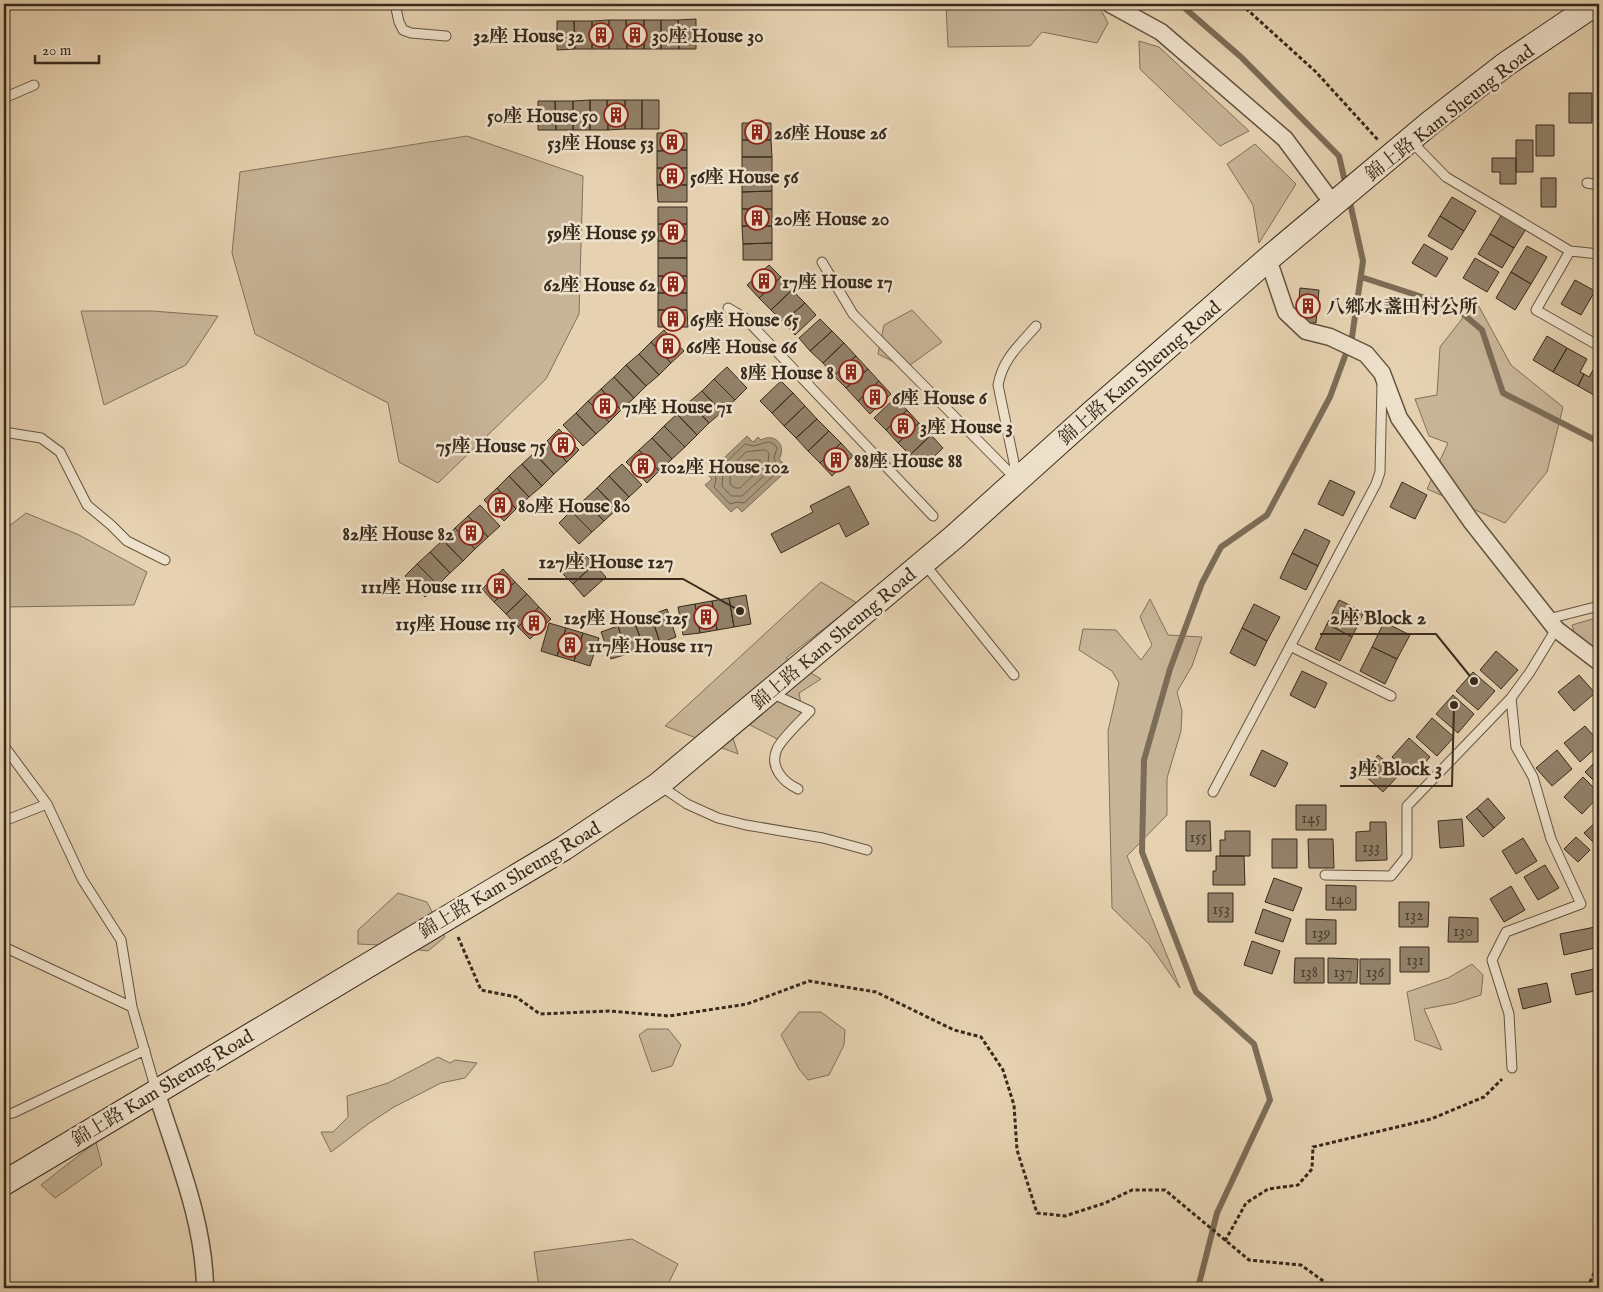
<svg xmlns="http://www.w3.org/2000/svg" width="1603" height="1292" viewBox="0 0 1603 1292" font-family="'IM FELL English','Noto Serif TC',serif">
<rect width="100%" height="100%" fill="#e6d2b1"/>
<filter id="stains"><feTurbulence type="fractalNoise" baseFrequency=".004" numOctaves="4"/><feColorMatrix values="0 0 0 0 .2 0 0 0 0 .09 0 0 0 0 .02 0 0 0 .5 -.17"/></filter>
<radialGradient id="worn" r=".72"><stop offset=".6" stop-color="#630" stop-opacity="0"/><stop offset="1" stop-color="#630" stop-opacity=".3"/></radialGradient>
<path fill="#c8b598" stroke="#80705a" d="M946 4H1098L1108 23 1097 43 1042 32 1030 46 948 47Z
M1139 41 1159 47 1249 131 1220 146 1140 69Z
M467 136 583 176 579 314 546 379 438 483 399 462 388 403 255 334 232 253 240 172Z
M1255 144 1296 184 1259 243 1253 205 1227 164Z
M1476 301 1511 365 1563 407 1547 472 1505 523 1427 489 1448 443 1429 436 1415 399 1437 395 1440 347Z
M912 310 942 342 906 368 878 354 884 325Z
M81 311H152L218 316 186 365 104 405Z
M26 513 79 535 147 572 134 605 4 607V530Z
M821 582 857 603 786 658 821 679 799 693 803 716 781 741 725 712 738 754 665 726Z
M1150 599 1168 635 1202 637 1192 666 1177 692 1182 711 1181 731 1167 778V815L1127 856 1180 988 1149 944 1112 908 1108 731 1119 683 1112 671 1079 650 1083 629 1116 630 1141 660 1152 645 1140 617Z
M1599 617V652L1582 658 1572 625Z
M398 893 427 902 445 937 428 951 380 945 358 944V930Z
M1472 964 1483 975 1481 995 1456 1003 1424 1009 1442 1050 1415 1040 1407 992 1448 978Z
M799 1012H821L845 1030 844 1045 829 1075 808 1080 799 1069 781 1035Z
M647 1029H668L681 1045 672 1066 652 1072 639 1035Z
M438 1057 450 1063 455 1060 477 1063 465 1078 441 1083 394 1107 368 1124 331 1152 321 1132H333L348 1117 347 1096 388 1083Z
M96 1142 102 1165 55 1198 41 1185Z
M632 1239 678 1264 666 1288H539L534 1252Z"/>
<path fill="#aa997e" stroke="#7c6d57" d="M747 436 753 442 758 437 761 440C775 432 787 446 779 459L784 464 778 470 782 475 742 512 737 507 731 512 705 485 712 479 707 474Z"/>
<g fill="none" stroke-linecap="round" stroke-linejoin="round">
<path stroke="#70624d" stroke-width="1" d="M769 442 774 444 777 448 774 458 776 464 773 469 774 475 744 503 737 502 730 504 714 487 716 480 715 473 745 444 753 446Z
M766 450 769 453 767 473 742 496H731L722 486 723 474 746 452Z
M748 460H760L759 470 740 488H735L730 484V477Z"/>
<path stroke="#7c6d57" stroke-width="6" d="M1180 4 1241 57 1339 156 1346 186
M1361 277 1456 308 1482 330 1503 393 1599 442
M1198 1288 1217 1213 1270 1100 1254 1044 1196 992 1142 852 1144 760 1170 669 1202 583 1221 547 1267 515 1330 397 1352 337 1363 261 1349 198"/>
</g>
<path fill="#928169" stroke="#372a1c" d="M696 19V49H679L678 20Z
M609 20V49H592V21Z
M609 20H626L627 49H609Z
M626 20H644V49H627Z
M644 20H661V49H644Z
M661 20H678L679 49H661Z
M557 21H574L575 49 557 50Z
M574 21H592V49H575Z
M1569 93H1592V123H1569Z
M590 100V130H573V101Z
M590 100H607L608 130H590Z
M607 100H625V129L608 130Z
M625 100H642V129H625Z
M642 100H659V129H642Z
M538 101H555L556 130H538Z
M555 101H573V130H556Z
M742 123H771V140H742Z
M1536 125H1554V156H1536Z
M657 133H687V150L657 151Z
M742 140H771L772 157H742Z
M1516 140H1533V172H1516Z
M687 150V168H657V151Z
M742 157H772V174L742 175Z
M1492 158H1516V184H1500V172H1492Z
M657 168H687V185H657Z
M772 174V191L742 192V175Z
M1541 178H1556V207H1541Z
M657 185H687V202H658Z
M772 191V209H742V192Z
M1452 197 1476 211 1464 231 1440 216Z
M658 207H687V224H658Z
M742 209H772V226H742Z
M1502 214 1526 229 1514 248 1490 234Z
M1440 216 1464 231 1452 250 1428 236Z
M658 224H687V241H658Z
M742 226H772V243L743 244Z
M1490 234 1514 248 1502 268 1478 254Z
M658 241H687V258H658Z
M772 243V260H743V244Z
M1424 244 1448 258 1436 277 1412 263Z
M1527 246 1547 257 1531 284 1511 272Z
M658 258H687V276H658Z
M1475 258 1499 272 1487 292 1463 278Z
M769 265 781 277 759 298 747 285Z
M1511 272 1531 284 1515 310 1496 298Z
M658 276H687V293H658Z
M781 277 792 290 771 310 759 298Z
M1575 280 1595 291 1581 315 1561 304Z
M1300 288 1319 290 1316 323 1297 322Z
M792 290 805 303 783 322 771 310Z
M658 293H687V310H658Z
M805 303 816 315 795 335 783 322Z
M658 310H687L688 327H658Z
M820 319 832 331 810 351 799 338Z
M664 330 684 351 671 363 651 342Z
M832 331 844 343 823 363 810 351Z
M1547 336 1567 348 1553 372 1533 360Z
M651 342 671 363 659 375 639 354Z
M844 343 856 356 834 376 823 363Z
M1567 348 1587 359 1580 372 1584 374 1578 386 1553 372Z
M639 354 659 375 646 386 626 365Z
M856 356 868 369 846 388 834 376Z
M626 365 646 386 634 398 614 377Z
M1596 365 1599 366V398L1578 386 1584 374 1589 377Z
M727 367 747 388 735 400 714 379Z
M868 369 879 381 858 401 846 388Z
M614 377 634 398 621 410 601 389Z
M714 379 735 400 722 412 702 391Z
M781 381 793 393 772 413 760 401Z
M879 381 891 394 870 414 858 401Z
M601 389 621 410 609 422 588 401Z
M702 391 722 412 709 423 689 402Z
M793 393 805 406 784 426 772 413Z
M895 398 907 410 886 430 874 418Z
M588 401 609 422 596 434 576 413Z
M689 402 709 423 697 435 677 414Z
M805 406 817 419 796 438 784 426Z
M907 410 919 423 898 443 886 430Z
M576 413 596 434 583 446 563 425Z
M677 414 697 435 685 447 664 426Z
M817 419 829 431 808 451 796 438Z
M919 423 931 435 910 455 898 443Z
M664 426 685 447 672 459 652 438Z
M559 429 579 450 567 462 547 441Z
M829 431 841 443 820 463 808 451Z
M931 435 943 448 922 468 910 455Z
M652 438 672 459 659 471 639 450Z
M547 441 567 462 554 474 534 453Z
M841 443 853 456 832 476 820 463Z
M639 450 659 471 647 483 626 462Z
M534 453 554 474 542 486 522 464Z
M522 464 542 486 529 497 509 476Z
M622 464 642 485 629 497 609 476Z
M509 476 529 497 516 509 497 488Z
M609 476 629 497 617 509 597 488Z
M1330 480 1355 492 1343 516 1318 504Z
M1402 482 1427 495 1415 519 1390 507Z
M849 486 869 524 846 537 839 523 781 553 771 534 813 512 810 506Z
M497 488 516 509 504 521 484 500Z
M597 488 617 509 604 521 584 500Z
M584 500 604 521 592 532 571 511Z
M480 505 500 526 488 537 468 516Z
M571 511 592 532 579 544 559 523Z
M468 516 488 537 475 549 455 528Z
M455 528 475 549 463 561 443 540Z
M1305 529 1330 541 1318 566 1292 553Z
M443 540 463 561 450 573 430 552Z
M430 552 450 573 438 585 417 564Z
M582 552 594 564 573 584 561 572Z
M1292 553 1318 566 1306 590 1280 578Z
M417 564 438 585 425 597 405 576Z
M594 564 606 577 584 597 573 584Z
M503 569 515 582 494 602 482 589Z
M515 582 527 594 506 614 494 602Z
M527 594 539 607 518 627 506 614Z
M746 595 751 624 734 627 729 598Z
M729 598 734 627 717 630 712 601Z
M1339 600 1364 612 1352 637 1327 624Z
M712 601 717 630 700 633 695 604Z
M695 604 700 633 683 635 678 607Z
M1254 604 1280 617 1267 641 1242 628Z
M539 607 551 619 530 639 518 627Z
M667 609 676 637 660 643 651 615Z
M651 615 660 643 644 648 634 621Z
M634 621 644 648 627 654 618 626Z
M1384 622 1410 635 1397 659 1372 647Z
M549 623 566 628 557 656 541 651Z
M1327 624 1352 637 1340 661 1315 649Z
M618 626 627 654 611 659 601 632Z
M566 628 583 633 574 661 557 656Z
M1242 628 1267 641 1255 666 1230 653Z
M583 633 599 638 590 666 574 661Z
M1372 647 1397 659 1385 684 1360 671Z
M1496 651 1518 670 1501 689 1480 670Z
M1302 671 1327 683 1315 708 1290 695Z
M1473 672 1495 691 1478 710 1456 691Z
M1579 675 1595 693 1574 711 1558 692Z
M1453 695 1474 714 1458 733 1436 714Z
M1432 718 1454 737 1437 756 1416 737Z
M1585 726 1599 742V745L1580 762 1564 743Z
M1409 738 1430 757 1413 776 1392 757Z
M1262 750 1288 763 1275 787 1250 775Z
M1557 750 1572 769 1552 786 1536 768Z
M1378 755 1400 774 1383 792 1362 773Z
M1596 761 1599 764V786L1585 772Z
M1583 777 1599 793V796L1582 814 1564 797Z
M1488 798 1505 818 1494 828 1477 808Z
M1296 805H1326V830H1296Z
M1477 808 1494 828 1483 837 1466 817Z
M1462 819 1464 846 1440 848 1438 821Z
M1599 819V848L1584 833Z
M1186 821H1210L1211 851H1186Z
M1370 822H1386L1387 860 1356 861V832L1370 831Z
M1225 831H1250V856H1220V840H1225Z
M1576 837 1590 850 1578 862 1564 849Z
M1523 838 1537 861 1516 874 1502 851Z
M1272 839H1297V868H1272Z
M1308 839H1333L1334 868H1309Z
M1216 856H1244L1245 885H1213V871H1216Z
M1545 865 1559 888 1538 900 1524 877Z
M1274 878 1302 888 1293 911 1265 902Z
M1326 885 1356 886V910H1326Z
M1511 886 1525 910 1504 922 1490 899Z
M1208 893H1233V922H1208Z
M1399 902H1429L1428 927H1399Z
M1263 909 1291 919 1283 942 1255 933Z
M1449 917 1478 918V942H1448Z
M1306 919 1336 920V944H1306Z
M1595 927 1599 947 1564 955 1560 934Z
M1252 941 1280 951 1272 974 1244 965Z
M1400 947H1429V972H1400Z
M1295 958H1324V983H1294Z
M1328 958 1358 959 1357 983H1328Z
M1360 959H1390V984H1360Z
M1599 968V990L1576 995 1571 974Z
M1547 983 1551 1002 1523 1009 1518 989Z"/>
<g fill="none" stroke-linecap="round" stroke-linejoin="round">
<g stroke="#635441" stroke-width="11">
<path id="lane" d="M395 4 399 22 403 30 411 33 446 36
M4 98 34 85
M1410 140 1446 177 1570 251 1599 254
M1587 183 1599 185
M1570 251 1536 310 1599 346
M822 262 853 314 1017 480
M728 308 745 318 933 516
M4 432 41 438 60 452 87 505 111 525 127 541 165 560
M1017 477 998 385C1003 358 1019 346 1036 326
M923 562 1014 675
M1548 619 1599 606
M1290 646 1391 696
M771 693 810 711C802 720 782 738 777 749 769 767 783 782 798 789
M4 746 47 804 82 879 121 940 132 1007 156 1090
M659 785 687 804 718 818 746 825 823 838 867 850
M1213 792 1376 484 1380 472 1382 384
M4 821 47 804
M1325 875 1391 876 1407 856V806L1511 698
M4 947 132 1007
M1512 1068 1509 1014 1492 960 1506 932 1581 904 1551 839 1533 777 1516 747 1511 698 1530 672 1556 629
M4 1114 13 1113 145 1050"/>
</g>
<g stroke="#635441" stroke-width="19">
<path id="street" d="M1110 4 1161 32 1285 139 1334 205
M1268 259 1286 312 1306 331 1330 337 1366 354 1382 373 1399 418 1471 521 1556 629 1599 662
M156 1091C176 1155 204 1220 205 1288"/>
</g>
<g stroke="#372a1c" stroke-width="26">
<path id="secondary" d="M4 1183 564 848 658 785 954 537 1093 412 1268 259 1430 123 1506 64 1586 10 1599 5"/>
</g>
<path stroke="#372a1c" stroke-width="3" stroke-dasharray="4 2.5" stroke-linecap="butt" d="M1241 4 1316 72 1378 140
M458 937 481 990 516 997 540 1014 609 1011 669 1016 747 1004 809 981 876 992 954 1030 981 1037 1003 1070 1014 1105 1017 1150 1037 1213 1065 1216 1105 1203 1132 1190H1165L1249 1260 1301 1265 1333 1288
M1225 1241 1246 1203 1268 1189 1298 1185 1312 1169 1313 1147 1431 1119 1484 1097 1502 1079
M1587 1288 1599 1263"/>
<use href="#lane" stroke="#efe2cc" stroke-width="9"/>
<use href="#street" stroke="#efe2cc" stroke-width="16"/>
<use href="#secondary" stroke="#efe2cc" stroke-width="24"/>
</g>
<defs>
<g id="building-ring" transform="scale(1.25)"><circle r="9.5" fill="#efe2cc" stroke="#8f2418" stroke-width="1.5"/><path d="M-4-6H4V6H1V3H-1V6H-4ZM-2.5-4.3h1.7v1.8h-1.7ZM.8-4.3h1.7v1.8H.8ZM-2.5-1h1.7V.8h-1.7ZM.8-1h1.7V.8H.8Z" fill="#8f2418"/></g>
</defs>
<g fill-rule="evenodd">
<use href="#building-ring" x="601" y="35"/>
<use href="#building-ring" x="635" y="35"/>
<use href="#building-ring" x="616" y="115"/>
<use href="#building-ring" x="757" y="132"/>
<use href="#building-ring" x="672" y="142"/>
<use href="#building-ring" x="672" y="176"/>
<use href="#building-ring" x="757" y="218"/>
<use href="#building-ring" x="673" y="232"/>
<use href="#building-ring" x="764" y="281"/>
<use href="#building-ring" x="673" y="284"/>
<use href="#building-ring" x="1308" y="306"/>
<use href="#building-ring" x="673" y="319"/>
<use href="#building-ring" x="668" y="346"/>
<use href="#building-ring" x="851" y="372"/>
<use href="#building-ring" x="875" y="397"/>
<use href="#building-ring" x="605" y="406"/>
<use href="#building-ring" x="903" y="426"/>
<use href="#building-ring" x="563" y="445"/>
<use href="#building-ring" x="836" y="460"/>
<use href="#building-ring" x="643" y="466"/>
<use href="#building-ring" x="500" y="505"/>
<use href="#building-ring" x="471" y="533"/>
<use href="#building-ring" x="499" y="586"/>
<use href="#building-ring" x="706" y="617"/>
<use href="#building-ring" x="534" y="623"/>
<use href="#building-ring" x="570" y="645"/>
</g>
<g text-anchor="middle" stroke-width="5" stroke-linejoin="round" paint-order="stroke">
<g font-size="16" fill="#4e402f">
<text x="1311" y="823">145</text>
<text x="1198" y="842">155</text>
<text x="1371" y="852">133</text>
<text x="1341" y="904">140</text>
<text x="1221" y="914">153</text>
<text x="1414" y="920">132</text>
<text x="1463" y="936">130</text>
<text x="1321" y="938">139</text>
<text x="1415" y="965">131</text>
<text x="1309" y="977">138</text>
<text x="1343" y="977">137</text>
<text x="1375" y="977">136</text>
</g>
<g font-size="19" font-weight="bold" fill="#372a1c" stroke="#efe2cc" text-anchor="start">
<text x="584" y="42" text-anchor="end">32座 House 32</text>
<text x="652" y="42">30座 House 30</text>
<text x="598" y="122" text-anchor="end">50座 House 50</text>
<text x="774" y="139">26座 House 26</text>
<text x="654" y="149" text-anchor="end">53座 House 53</text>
<text x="690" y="183">56座 House 56</text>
<text x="774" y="225">20座 House 20</text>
<text x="656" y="239" text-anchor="end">59座 House 59</text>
<text x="782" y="288">17座 House 17</text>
<text x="656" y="291" text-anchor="end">62座 House 62</text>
<text x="1326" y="313">八鄉水盞田村公所</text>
<text x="690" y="326">65座 House 65</text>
<text x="686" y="353">66座 House 66</text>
<text x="834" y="379" text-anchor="end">8座 House 8</text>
<text x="892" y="404">6座 House 6</text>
<text x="622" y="413">71座 House 71</text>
<text x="920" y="433">3座 House 3</text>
<text x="546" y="452" text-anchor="end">75座 House 75</text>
<text x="854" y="467">88座 House 88</text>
<text x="660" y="473">102座 House 102</text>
<text x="518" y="512">80座 House 80</text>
<text x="454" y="540" text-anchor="end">82座 House 82</text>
<text x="482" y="593" text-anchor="end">111座 House 111</text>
<text x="688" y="624" text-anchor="end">125座 House 125</text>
<text x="516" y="630" text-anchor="end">115座 House 115</text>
<text x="588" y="652">117座 House 117</text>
</g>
<g font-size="19" fill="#372a1c" stroke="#efe2cc">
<text transform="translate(1449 112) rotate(-38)" y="7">錦上路 Kam Sheung Road</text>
<text transform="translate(1139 372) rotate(-41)" y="7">錦上路 Kam Sheung Road</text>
<text transform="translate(833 638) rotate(-40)" y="7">錦上路 Kam Sheung Road</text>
<text transform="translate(509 879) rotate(-31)" y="7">錦上路 Kam Sheung Road</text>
<text transform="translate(162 1087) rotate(-31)" y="7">錦上路 Kam Sheung Road</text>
</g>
</g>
<path fill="none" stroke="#372a1c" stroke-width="2" d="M740 611L683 579H528M1474 681L1436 634H1320M1454 705L1452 786H1340"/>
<g fill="#372a1c" stroke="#efe2cc" stroke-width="2">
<circle cx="740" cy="611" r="5"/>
<circle cx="1474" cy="681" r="5"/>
<circle cx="1454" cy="705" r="5"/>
</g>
<g font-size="20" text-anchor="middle" font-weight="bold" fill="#372a1c" stroke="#efe2cc" stroke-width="5" stroke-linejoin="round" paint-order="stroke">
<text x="606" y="568">127座 House 127</text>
<text x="1378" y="624">2座 Block 2</text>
<text x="1396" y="775">3座 Block 3</text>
</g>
<rect width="1603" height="1292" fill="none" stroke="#e6d2b1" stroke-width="20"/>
<rect x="5" y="5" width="1593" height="1282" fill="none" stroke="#372a1c" stroke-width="2.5"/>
<rect x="10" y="10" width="1583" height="1272" fill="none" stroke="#372a1c"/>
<path d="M35 55v8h64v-8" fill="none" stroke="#372a1c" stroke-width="2.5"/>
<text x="42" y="55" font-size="15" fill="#372a1c" stroke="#efe2cc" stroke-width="4" paint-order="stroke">20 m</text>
<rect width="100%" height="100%" filter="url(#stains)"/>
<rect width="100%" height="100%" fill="url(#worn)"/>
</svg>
